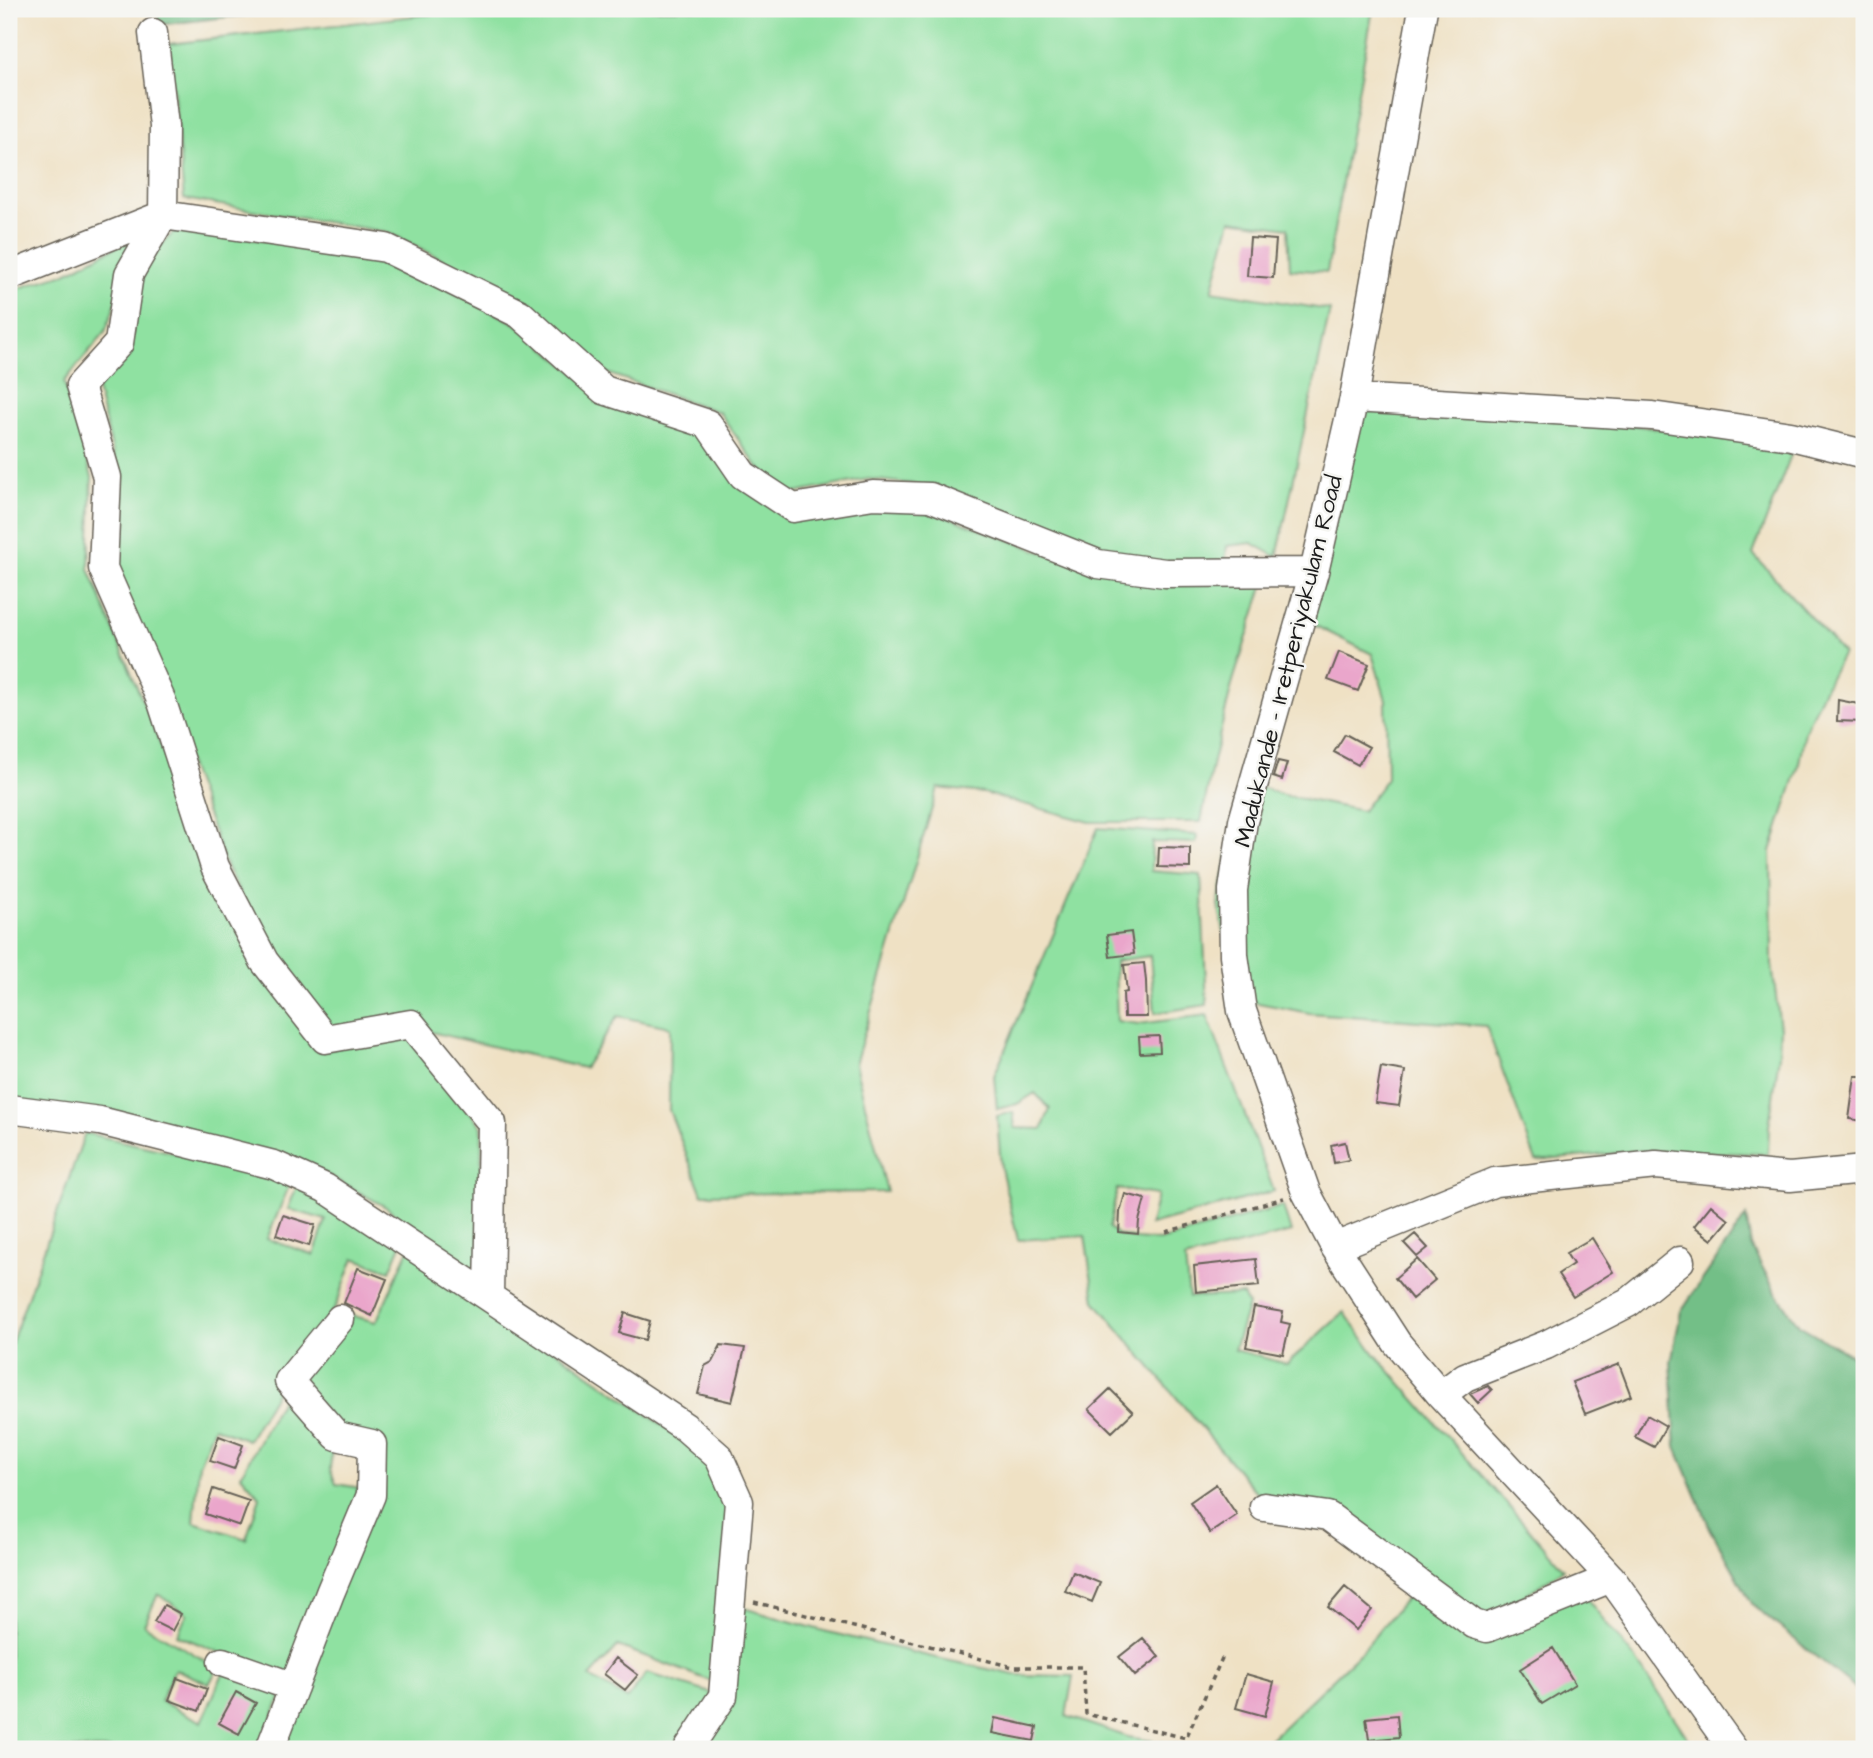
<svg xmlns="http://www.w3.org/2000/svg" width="1873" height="1758" viewBox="0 0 1873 1758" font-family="'Architects Daughter',sans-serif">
<rect width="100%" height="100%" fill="#f6f6f2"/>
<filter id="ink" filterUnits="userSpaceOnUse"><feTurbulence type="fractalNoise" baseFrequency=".0143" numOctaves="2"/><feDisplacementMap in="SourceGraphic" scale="14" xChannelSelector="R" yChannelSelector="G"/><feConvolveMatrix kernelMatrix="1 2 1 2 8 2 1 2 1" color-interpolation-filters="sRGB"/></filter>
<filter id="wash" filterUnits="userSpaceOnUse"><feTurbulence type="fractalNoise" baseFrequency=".00686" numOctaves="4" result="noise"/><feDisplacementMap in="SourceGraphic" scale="28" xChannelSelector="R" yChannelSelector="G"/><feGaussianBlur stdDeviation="1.57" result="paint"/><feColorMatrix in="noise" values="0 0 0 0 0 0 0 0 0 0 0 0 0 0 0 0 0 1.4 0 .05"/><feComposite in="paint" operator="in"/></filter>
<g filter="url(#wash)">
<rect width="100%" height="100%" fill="#efe1c4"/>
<path fill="#8fe1a1" stroke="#567e5e" stroke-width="2" d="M475 9H1373L1350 136 1327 272 1290 269 1288 228 1231 220 1212 291 1330 310 1277 557 1252 543 1227 546 1225 565 1098 562 939 487 868 479 791 494 757 466 719 412 607 373 527 301 387 232 184 199 169 44Z
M178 228 386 257 515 323 604 397 705 431 794 517 899 505 951 518 1050 555 1266 577 1233 681 1213 761 1201 822H1090L983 793 938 788 855 1064 887 1192 702 1194 669 1110 670 1027 618 1016 584 1068 431 1032H329L270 954 226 866 116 567 119 476 96 386 128 346 147 259Z
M142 233 105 332 64 382 92 477 89 569 187 810 323 1051 406 1032 482 1127 480 1281 386 1207 322 1172 9 1099V291L64 274Z
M1344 404 1595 420 1794 447 1753 554 1843 653 1822 693 1805 731 1798 768 1771 851 1772 965 1780 1028 1779 1055 1769 1126 1768 1154 1639 1151 1536 1161 1486 1026 1309 1013 1238 999 1218 904 1237 809 1240 780 1283 795 1362 811 1387 778 1386 700 1372 654 1300 618Z
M1098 828 1197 835 1196 843 1152 842 1151 871 1201 875 1207 1005 1155 1013 1150 956 1115 961 1117 1021 1139 1024 1207 1015 1274 1191 1150 1225 1157 1195 1117 1189 1109 1228 1119 1235 1136 1239 1159 1241 1283 1206 1291 1232 1185 1259 1189 1297 1243 1295 1248 1305 1234 1350 1287 1364 1344 1312 1375 1354 1564 1569 1485 1622 1331 1511 1262 1499 1095 1301 1085 1236 1018 1240 1001 1168 997 1116 1013 1112 1015 1128 1042 1129 1050 1109 1035 1093 1017 1104 997 1109 994 1076Z
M85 1133 292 1179 267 1239 314 1255 326 1220 288 1209 298 1183 402 1243 390 1271 354 1258 335 1308 285 1377 248 1440 214 1427 199 1464 194 1522 246 1539 260 1497 241 1475 285 1392 333 1440 330 1469 336 1484 355 1487 362 1492 289 1677 221 1653 177 1635 187 1614 158 1594 144 1625 218 1668 209 1684 175 1669 160 1701 202 1722 224 1671 284 1689 260 1749H9V1350Z
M409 1249 710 1458 732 1506 719 1684 618 1646 590 1677 627 1699 647 1673 717 1695 680 1749H279L374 1437 342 1430 299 1382 350 1315 376 1322Z
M1576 1585 1635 1659 1695 1749H1260L1363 1650 1412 1591 1457 1628Z
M740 1607 824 1631 932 1657 1015 1675 1073 1676 1066 1716 1128 1737 1205 1749H702Z"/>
<path fill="#73bf87" stroke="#486e52" stroke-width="2" d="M160 9H299L157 25Z
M1746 1216 1751 1246 1775 1291 1799 1325 1854 1357 1864 1358V1696L1753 1605 1710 1528 1676 1447 1671 1362 1681 1311Z"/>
<g id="blocks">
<path fill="#eaa6cb" d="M1250 238 1276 240 1273 278 1247 276Z
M1339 652 1369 664 1358 691 1328 680Z
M1838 700 1864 705V722L1837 721Z
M1345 734 1369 747 1358 765 1334 752Z
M1278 761 1287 763 1282 780 1273 777Z
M1159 847 1190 848V868L1158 867Z
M1131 932 1134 954 1110 957 1107 935Z
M1144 963 1146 981 1147 1017H1124L1123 993 1127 992 1124 965Z
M1159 1036 1160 1052 1140 1053 1139 1037Z
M1381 1067 1405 1071 1399 1106 1375 1103Z
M1855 1076H1864V1121L1849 1119Z
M1345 1142 1349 1160 1334 1163 1331 1145Z
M1125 1194 1145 1199 1139 1221 1138 1234 1119 1232 1120 1212Z
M1711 1205 1729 1220 1712 1240 1694 1226Z
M283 1215 315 1225 309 1246 276 1235Z
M1415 1234 1428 1248 1417 1257 1404 1243Z
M1592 1238 1613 1272 1573 1297 1558 1274 1573 1264 1566 1253Z
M1256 1259 1259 1286 1196 1292 1194 1266Z
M1417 1259 1435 1280 1412 1299 1395 1278Z
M358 1268 387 1279 372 1316 344 1303Z
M1254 1307 1283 1312 1281 1322 1290 1324 1283 1354 1246 1347Z
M625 1313 650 1321 645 1340 619 1333Z
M721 1345 745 1348 732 1402 698 1394 705 1366 712 1362Z
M1619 1364 1631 1396 1585 1414 1572 1382Z
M1488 1386 1492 1390 1478 1403 1470 1394Z
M1110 1389 1133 1412 1112 1432 1089 1409Z
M1647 1415 1666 1426 1654 1447 1635 1437Z
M219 1436 243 1445 234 1469 210 1461Z
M1216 1484 1237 1515 1210 1533 1190 1502Z
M213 1489 249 1501 240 1526 205 1514Z
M1073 1572 1100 1583 1092 1602 1065 1591Z
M1345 1587 1372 1610 1356 1630 1328 1607Z
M164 1605 181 1614 172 1631 154 1622Z
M1143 1638 1159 1657 1135 1676 1119 1657Z
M1553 1648 1575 1684 1542 1704 1520 1669Z
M616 1658 638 1675 625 1690 604 1674Z
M1246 1674 1274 1682 1265 1716 1236 1708Z
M177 1678 207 1689 199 1711 169 1700Z
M236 1692 256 1703 239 1734 219 1723Z
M1397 1715 1399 1737 1369 1740 1366 1718Z
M995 1718 1037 1727 1034 1741 992 1733Z"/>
</g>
</g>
<g filter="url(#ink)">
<use href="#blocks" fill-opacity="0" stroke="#666157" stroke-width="2"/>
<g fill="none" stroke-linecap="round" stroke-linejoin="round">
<g stroke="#666157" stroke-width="31">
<path id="minor" d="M1423 9 1354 398 1314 572 1243 821 1233 890 1234 955 1242 1011 1306 1192 1335 1247 1397 1343 1441 1395 1611 1578 1733 1749
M153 33 164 126 163 215 386 248 520 314 604 390 708 424 743 475 793 508 873 495 930 497 1098 564 1165 573 1314 572
M163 215 129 274 119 343 80 386 107 477 103 568 162 702 215 867 264 961 325 1039 411 1024 492 1123 489 1295
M9 276 163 215
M1354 398 1652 416 1791 436 1864 454
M9 1109 100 1121 274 1165 325 1188 685 1427 719 1457 739 1502 723 1696 688 1749
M1335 1247 1495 1182 1656 1165 1790 1177 1864 1170
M1441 1395 1465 1377 1546 1345 1628 1303 1680 1261
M1264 1507 1328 1516 1474 1624 1487 1628 1611 1578
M222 1662 294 1687
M270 1749 330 1593 371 1495 372 1444 337 1436 289 1381 340 1319"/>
</g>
<path stroke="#666157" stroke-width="3.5" stroke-dasharray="5 5" stroke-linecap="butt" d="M1857 9 1864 12
M1166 1232 1284 1198
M754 1602 1013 1667H1083L1086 1714 1186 1738 1223 1656"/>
<use href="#minor" stroke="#fff" stroke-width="28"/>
</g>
</g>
<g text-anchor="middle" stroke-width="5" stroke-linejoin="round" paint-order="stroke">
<g font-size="24" fill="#1c1c1c" stroke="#f6f6f2">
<text transform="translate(1288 661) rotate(-76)" y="8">Madukande - Iretperiyakulam Road</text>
</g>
</g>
<rect width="1873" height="1758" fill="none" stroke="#f6f6f2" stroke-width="35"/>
</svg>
